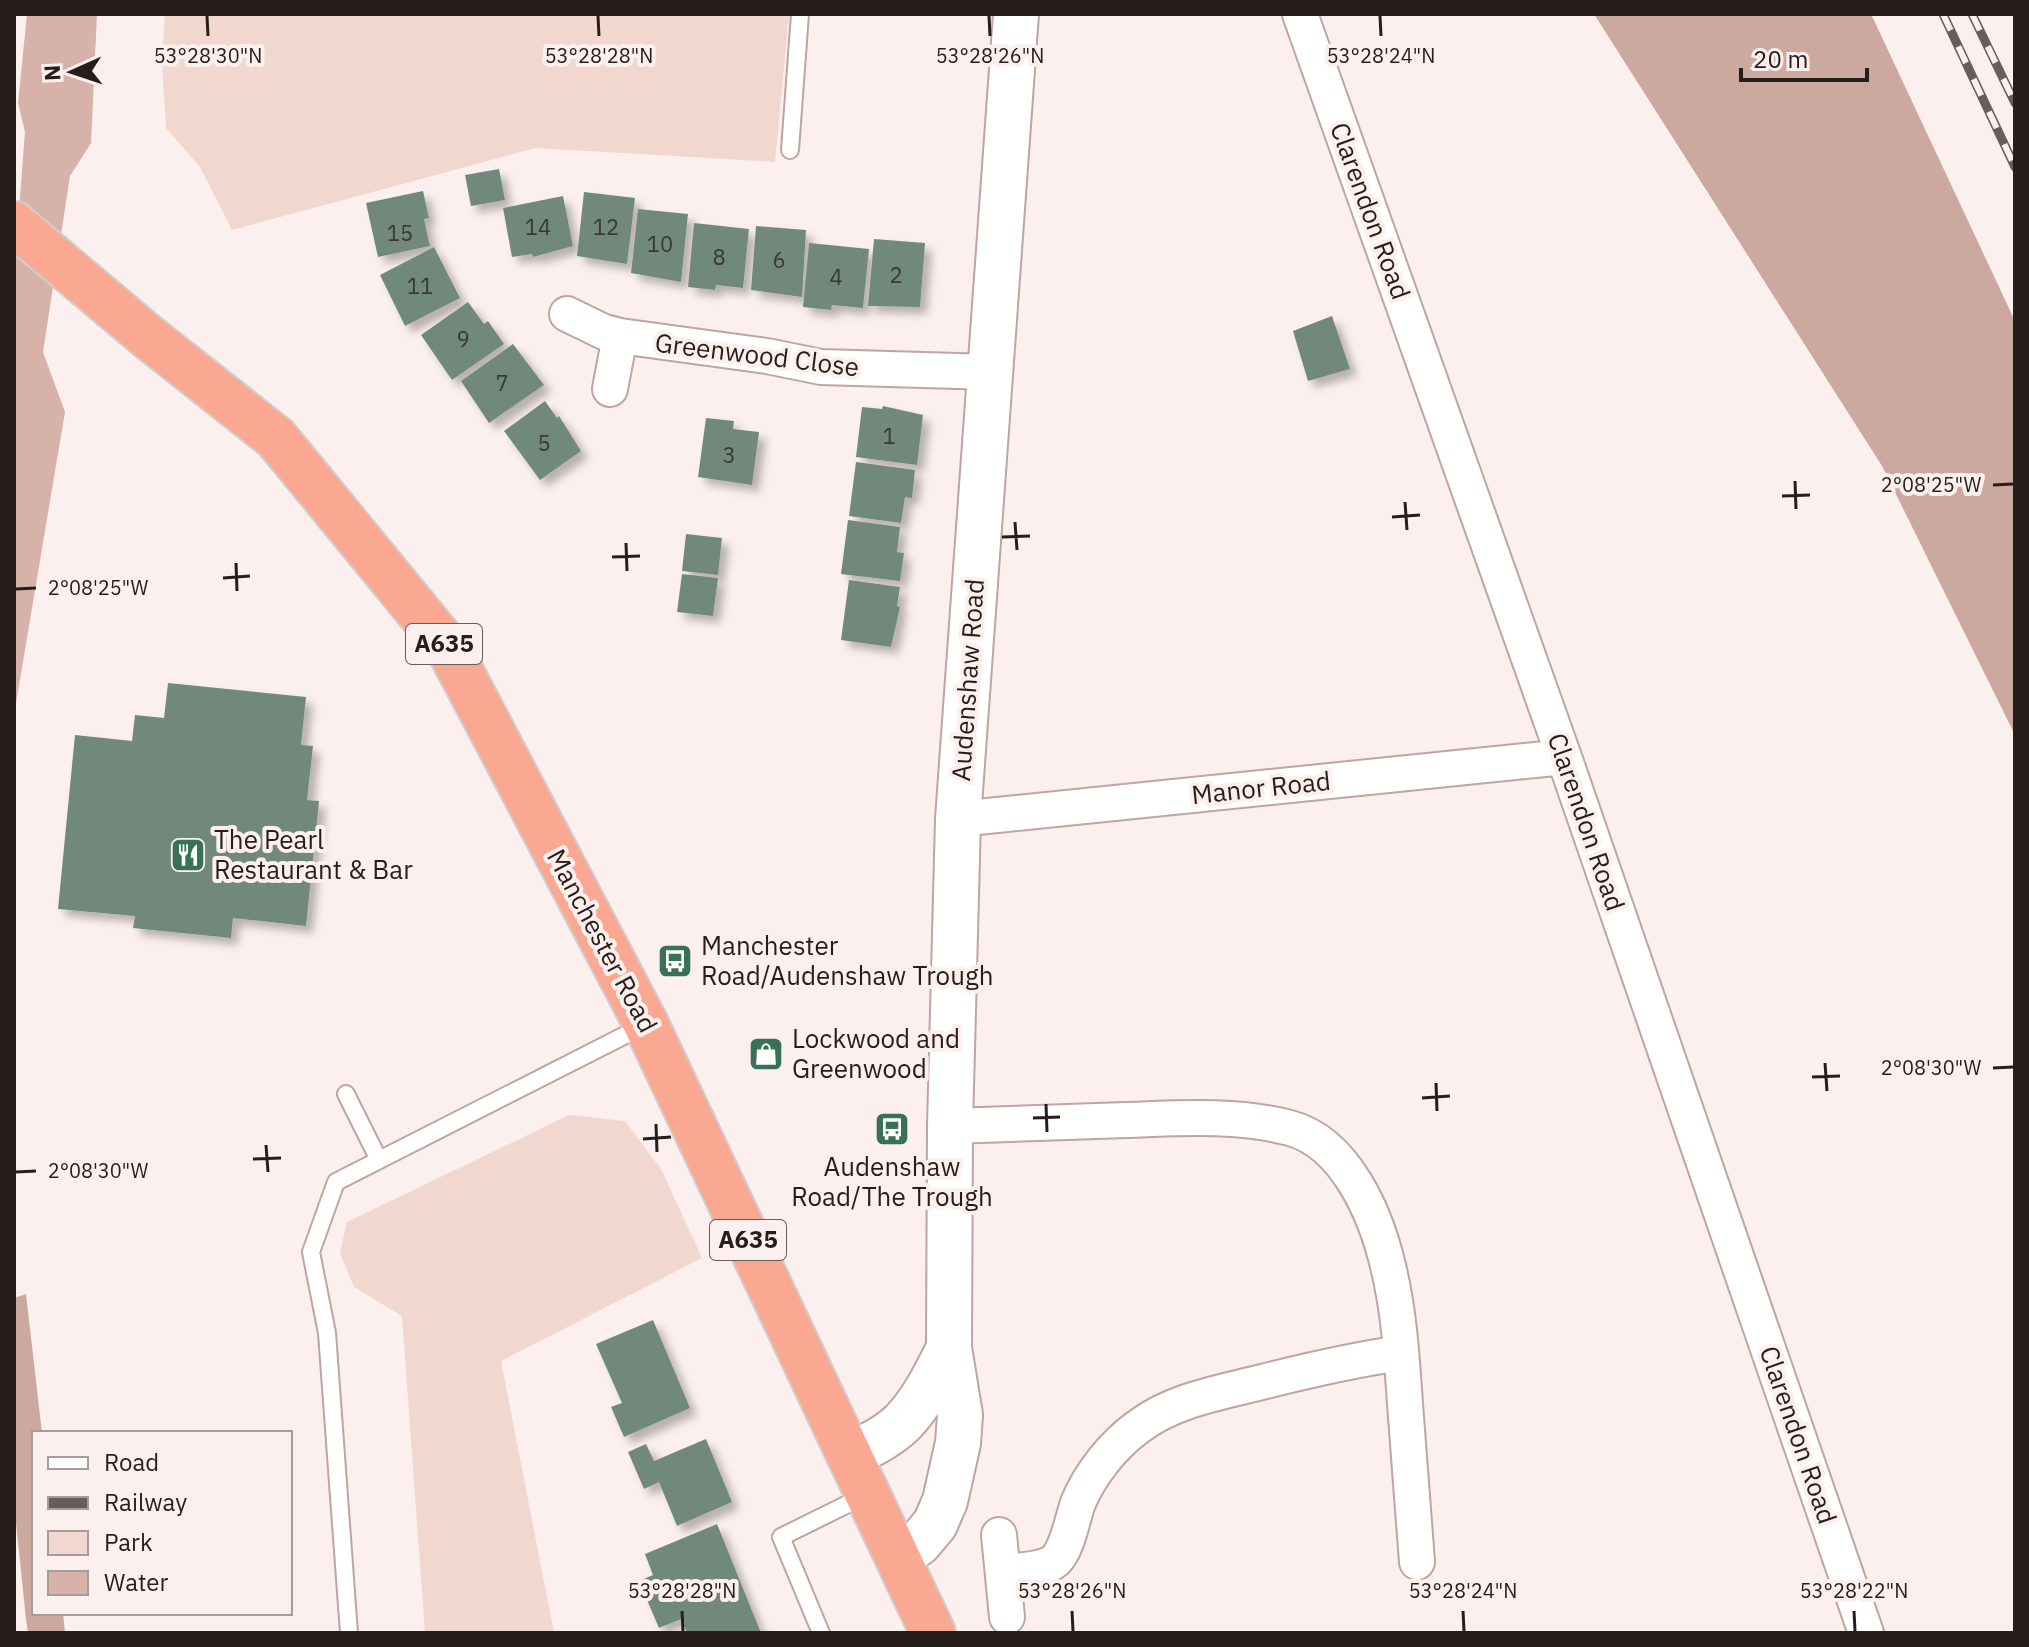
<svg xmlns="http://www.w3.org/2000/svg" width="2029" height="1647" viewBox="0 0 2029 1647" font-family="'IBM Plex Sans',sans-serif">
<defs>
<filter id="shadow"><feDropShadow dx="7" dy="7" stdDeviation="4" flood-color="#0004"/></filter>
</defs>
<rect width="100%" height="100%" fill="#fbf0ed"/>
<path fill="#f2d7cf" d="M165 14H789L775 162 536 148 232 230 200 167 166 128 162 63Z
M569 1115 625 1121 661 1169 702 1258 501 1361 554 1633H425L402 1316 354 1287 340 1253 347 1222Z"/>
<path fill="#cca99f" d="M1594 14H1871L2015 321V735L1882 466Z
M26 1294 42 1433H34V1613H63L65 1633H28L26 1619 14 1504V1298Z"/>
<path fill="#d6b2a8" d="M27 14H97L91 143 70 176 43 352 65 412 14 715V274L25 132 18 103Z"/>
<path fill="#71897d" filter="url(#shadow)" d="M499 169 505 200 471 206 465 175Z
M423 191 429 218 424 219 430 246 378 257 366 203Z
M584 192 635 198 627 264 577 256Z
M563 196 573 246 533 257 532 254 512 257 503 208Z
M638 209 688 214 681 282 631 273Z
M694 223 749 229 743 288 716 285 715 290 688 287Z
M756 226 806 230 802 297 751 290Z
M874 239 925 243 920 307 868 306Z
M809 243 869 249 863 308 832 305 831 310 803 307Z
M434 247 460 298 405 326 380 275Z
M468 302 484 324 488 321 504 344 452 380 421 335Z
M1332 316 1350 369 1308 381 1293 331Z
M513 344 544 385 489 423 461 381Z
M545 401 557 418 559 416 581 451 540 480 504 431Z
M883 406 923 415 917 465 856 457 862 407 882 409Z
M706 418 734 421 733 429 759 432 752 485 698 477Z
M856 462 915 470 912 498 905 497 901 523 849 516Z
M848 520 900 527 897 552 904 553 900 581 841 574Z
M686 534 722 538 718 575 682 571Z
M682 574 718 578 713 616 677 612Z
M849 580 900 587 897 606 900 607 891 647 841 640Z
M168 683 306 697 301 745 313 746 307 800 319 801 306 926 233 918 231 938 133 928 135 916 58 909 75 735 132 741 135 715 164 718Z
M653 1320 690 1408 624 1437 611 1407 622 1403 596 1344Z
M706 1439 732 1502 677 1526 659 1482 644 1489 628 1452 646 1444 654 1461Z
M717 1524 761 1633H687L681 1619 659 1628 639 1581 653 1575 645 1554Z"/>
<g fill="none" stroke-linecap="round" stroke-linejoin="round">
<g stroke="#bfa59d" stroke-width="20">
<path id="service" d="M790 150 800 14
M346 1094 379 1160
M349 1633 327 1333 311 1252 336 1182 645 1025
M821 1633 781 1537 866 1495"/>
</g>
<g stroke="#bfa59d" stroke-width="38">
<path id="minor" d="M1300 14 1564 757 1866 1633
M567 314 604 332 620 336 767 356 821 367 991 372
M610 389 620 336
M958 819 1564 757
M950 1126C1009 1124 1067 1122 1126 1120 1180 1118 1237 1114 1290 1128 1346 1143 1376 1215 1388 1266 1399 1310 1402 1359 1405 1404 1409 1457 1413 1510 1417 1562
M999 1535 1007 1617
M1003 1572C1019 1570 1043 1571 1056 1560 1068 1547 1072 1520 1078 1503 1090 1474 1113 1445 1138 1427 1172 1401 1217 1393 1258 1383 1305 1371 1353 1360 1401 1353"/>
</g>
<g stroke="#bfa59d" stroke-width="48">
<path id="secondary" d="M850 1455C868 1446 888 1437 903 1422 923 1401 936 1374 949 1348
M898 1558 919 1543 935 1524 945 1501 958 1443 960 1415 949 1348 950 1126 958 819 1016 14"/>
</g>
<g stroke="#cfcdcd" stroke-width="48">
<path id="trunk" d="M14 224 147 336 276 438 449 649 646 1024 933 1633"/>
</g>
<use href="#service" stroke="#fff" stroke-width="16"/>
<use href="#minor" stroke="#fff" stroke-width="34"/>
<use href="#secondary" stroke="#fff" stroke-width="44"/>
<use href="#trunk" stroke="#faa892" stroke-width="44"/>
<g stroke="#685d5a" stroke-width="9">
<path id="rail" d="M1943 14 2015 167
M1972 14 2015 103"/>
</g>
<use href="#rail" stroke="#fbf0ed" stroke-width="6" stroke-dasharray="18" stroke-linecap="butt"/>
</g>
<path fill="none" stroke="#271d1a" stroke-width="3" d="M207 16 208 36M598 16 599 36M989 16 990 36M1380 16 1381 36M1795 481 1796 509M1993 485 2013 484M1782 496 1810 495M1405 502 1407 530M1392 517 1420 515M1015 522 1017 550M1002 537 1030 536M626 543 627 571M612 557 640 556M236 563 237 591M223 578 250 576M16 589 36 588M1825 1063 1827 1091M1993 1068 2013 1067M1812 1077 1840 1076M1436 1083 1437 1111M1422 1098 1450 1096M1046 1104 1047 1132M1033 1118 1060 1117M656 1124 657 1152M643 1139 671 1137M266 1145 268 1172M253 1159 281 1158M16 1172 36 1171M682 1611 683 1631M1072 1611 1073 1631M1463 1611 1464 1631M1854 1611 1855 1631"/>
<defs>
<g id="restaurant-square" transform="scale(1.8)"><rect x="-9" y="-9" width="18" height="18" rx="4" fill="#387158" stroke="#fbf0ed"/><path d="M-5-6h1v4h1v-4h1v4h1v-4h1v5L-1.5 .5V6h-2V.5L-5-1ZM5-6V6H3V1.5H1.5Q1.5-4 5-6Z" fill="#fff"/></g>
<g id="bus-square" transform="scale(1.8)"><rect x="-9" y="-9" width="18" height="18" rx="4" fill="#387158" stroke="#fbf0ed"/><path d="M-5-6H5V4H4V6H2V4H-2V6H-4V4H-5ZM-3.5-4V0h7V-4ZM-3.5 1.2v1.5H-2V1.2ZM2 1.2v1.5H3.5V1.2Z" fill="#fff"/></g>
<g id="shop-square" transform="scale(1.8)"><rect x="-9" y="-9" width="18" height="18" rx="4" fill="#387158" stroke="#fbf0ed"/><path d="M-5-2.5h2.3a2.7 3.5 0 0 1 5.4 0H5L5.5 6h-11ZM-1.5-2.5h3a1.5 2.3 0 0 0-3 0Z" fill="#fff"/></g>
</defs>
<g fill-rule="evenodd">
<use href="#restaurant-square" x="188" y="855"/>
<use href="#bus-square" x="675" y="961"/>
<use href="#shop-square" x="766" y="1054"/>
<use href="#bus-square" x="892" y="1129"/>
</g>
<g text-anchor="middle" stroke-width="8" stroke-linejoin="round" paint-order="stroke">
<g font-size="22" fill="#3a3833">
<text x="538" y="235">14</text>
<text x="606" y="235">12</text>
<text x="400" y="241">15</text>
<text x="660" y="252">10</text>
<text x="719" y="265">8</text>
<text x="779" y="268">6</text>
<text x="896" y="283">2</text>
<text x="836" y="285">4</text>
<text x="420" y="294">11</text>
<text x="463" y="347">9</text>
<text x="502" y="391">7</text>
<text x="889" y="444">1</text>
<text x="544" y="451">5</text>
<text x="729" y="463">3</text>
</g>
<g fill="#fbf0ed" stroke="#675c59" stroke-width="2">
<rect x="406" y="624" width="76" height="40" rx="6"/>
<rect x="710" y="1220" width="76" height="40" rx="6"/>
</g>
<g font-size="24" font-weight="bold" fill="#271d1a">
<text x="444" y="652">A635</text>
<text x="748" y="1248">A635</text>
</g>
<g font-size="26" fill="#271d1a" stroke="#fbf0ed">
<text transform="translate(1370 211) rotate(70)" y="9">Clarendon Road</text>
<text transform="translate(757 355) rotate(7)" y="9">Greenwood Close</text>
<text transform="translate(968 680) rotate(-86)" y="9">Audenshaw Road</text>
<text transform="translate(1261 788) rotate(-6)" y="9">Manor Road</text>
<text transform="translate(1586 822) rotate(71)" y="9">Clarendon Road</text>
<text transform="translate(602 941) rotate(62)" y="9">Manchester Road</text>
<text transform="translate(1798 1435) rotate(71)" y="9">Clarendon Road</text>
</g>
<g font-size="26" fill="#271d1a" stroke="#fbf0ed" text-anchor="start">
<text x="214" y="849">The Pearl<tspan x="214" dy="30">Restaurant &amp; Bar</tspan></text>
<text x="701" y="955">Manchester<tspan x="701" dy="30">Road/Audenshaw Trough</tspan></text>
<text x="792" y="1048">Lockwood and<tspan x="792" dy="30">Greenwood</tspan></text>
<text x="892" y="1176" text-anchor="middle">Audenshaw<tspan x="892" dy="30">Road/The Trough</tspan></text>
</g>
</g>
<g font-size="20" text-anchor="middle" fill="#271d1a" stroke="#fbf0ed" stroke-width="8" stroke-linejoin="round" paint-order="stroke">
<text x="208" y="63">53°28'30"N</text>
<text x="599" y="63">53°28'28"N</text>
<text x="990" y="63">53°28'26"N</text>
<text x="1381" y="63">53°28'24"N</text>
<text x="1931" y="492">2°08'25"W</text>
<text x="98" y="595">2°08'25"W</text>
<text x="1931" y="1075">2°08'30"W</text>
<text x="98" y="1178">2°08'30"W</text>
<text x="682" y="1598">53°28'28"N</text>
<text x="1072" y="1598">53°28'26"N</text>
<text x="1463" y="1598">53°28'24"N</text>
<text x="1854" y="1598">53°28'22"N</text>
</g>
<rect width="2029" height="1647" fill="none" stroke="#271d1a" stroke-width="32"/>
<rect x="32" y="1431" width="260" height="184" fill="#fbf0ed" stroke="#a69c99" stroke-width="2"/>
<rect x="48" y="1457" width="40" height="12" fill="#ffffff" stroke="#a69c99" stroke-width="2"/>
<text x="104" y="1471" font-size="24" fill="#271d1a">Road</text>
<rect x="48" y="1497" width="40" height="12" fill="#685d5a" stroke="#a69c99" stroke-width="2"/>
<text x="104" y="1511" font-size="24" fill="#271d1a">Railway</text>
<rect x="48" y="1531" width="40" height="24" fill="#f2d7cf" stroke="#a69c99" stroke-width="2"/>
<text x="104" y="1551" font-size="24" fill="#271d1a">Park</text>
<rect x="48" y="1571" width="40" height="24" fill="#d6b2a8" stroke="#a69c99" stroke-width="2"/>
<text x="104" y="1591" font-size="24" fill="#271d1a">Water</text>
<g transform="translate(72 72) rotate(267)" stroke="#fbf0ed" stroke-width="6" paint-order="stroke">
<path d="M0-6L14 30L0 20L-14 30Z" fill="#271d1a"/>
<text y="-12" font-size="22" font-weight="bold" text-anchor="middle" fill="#271d1a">N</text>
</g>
<path d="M1741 68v12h126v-12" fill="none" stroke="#271d1a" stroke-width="4"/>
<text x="1753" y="68" font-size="24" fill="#271d1a" stroke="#fbf0ed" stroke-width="6" paint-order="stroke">20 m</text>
</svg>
